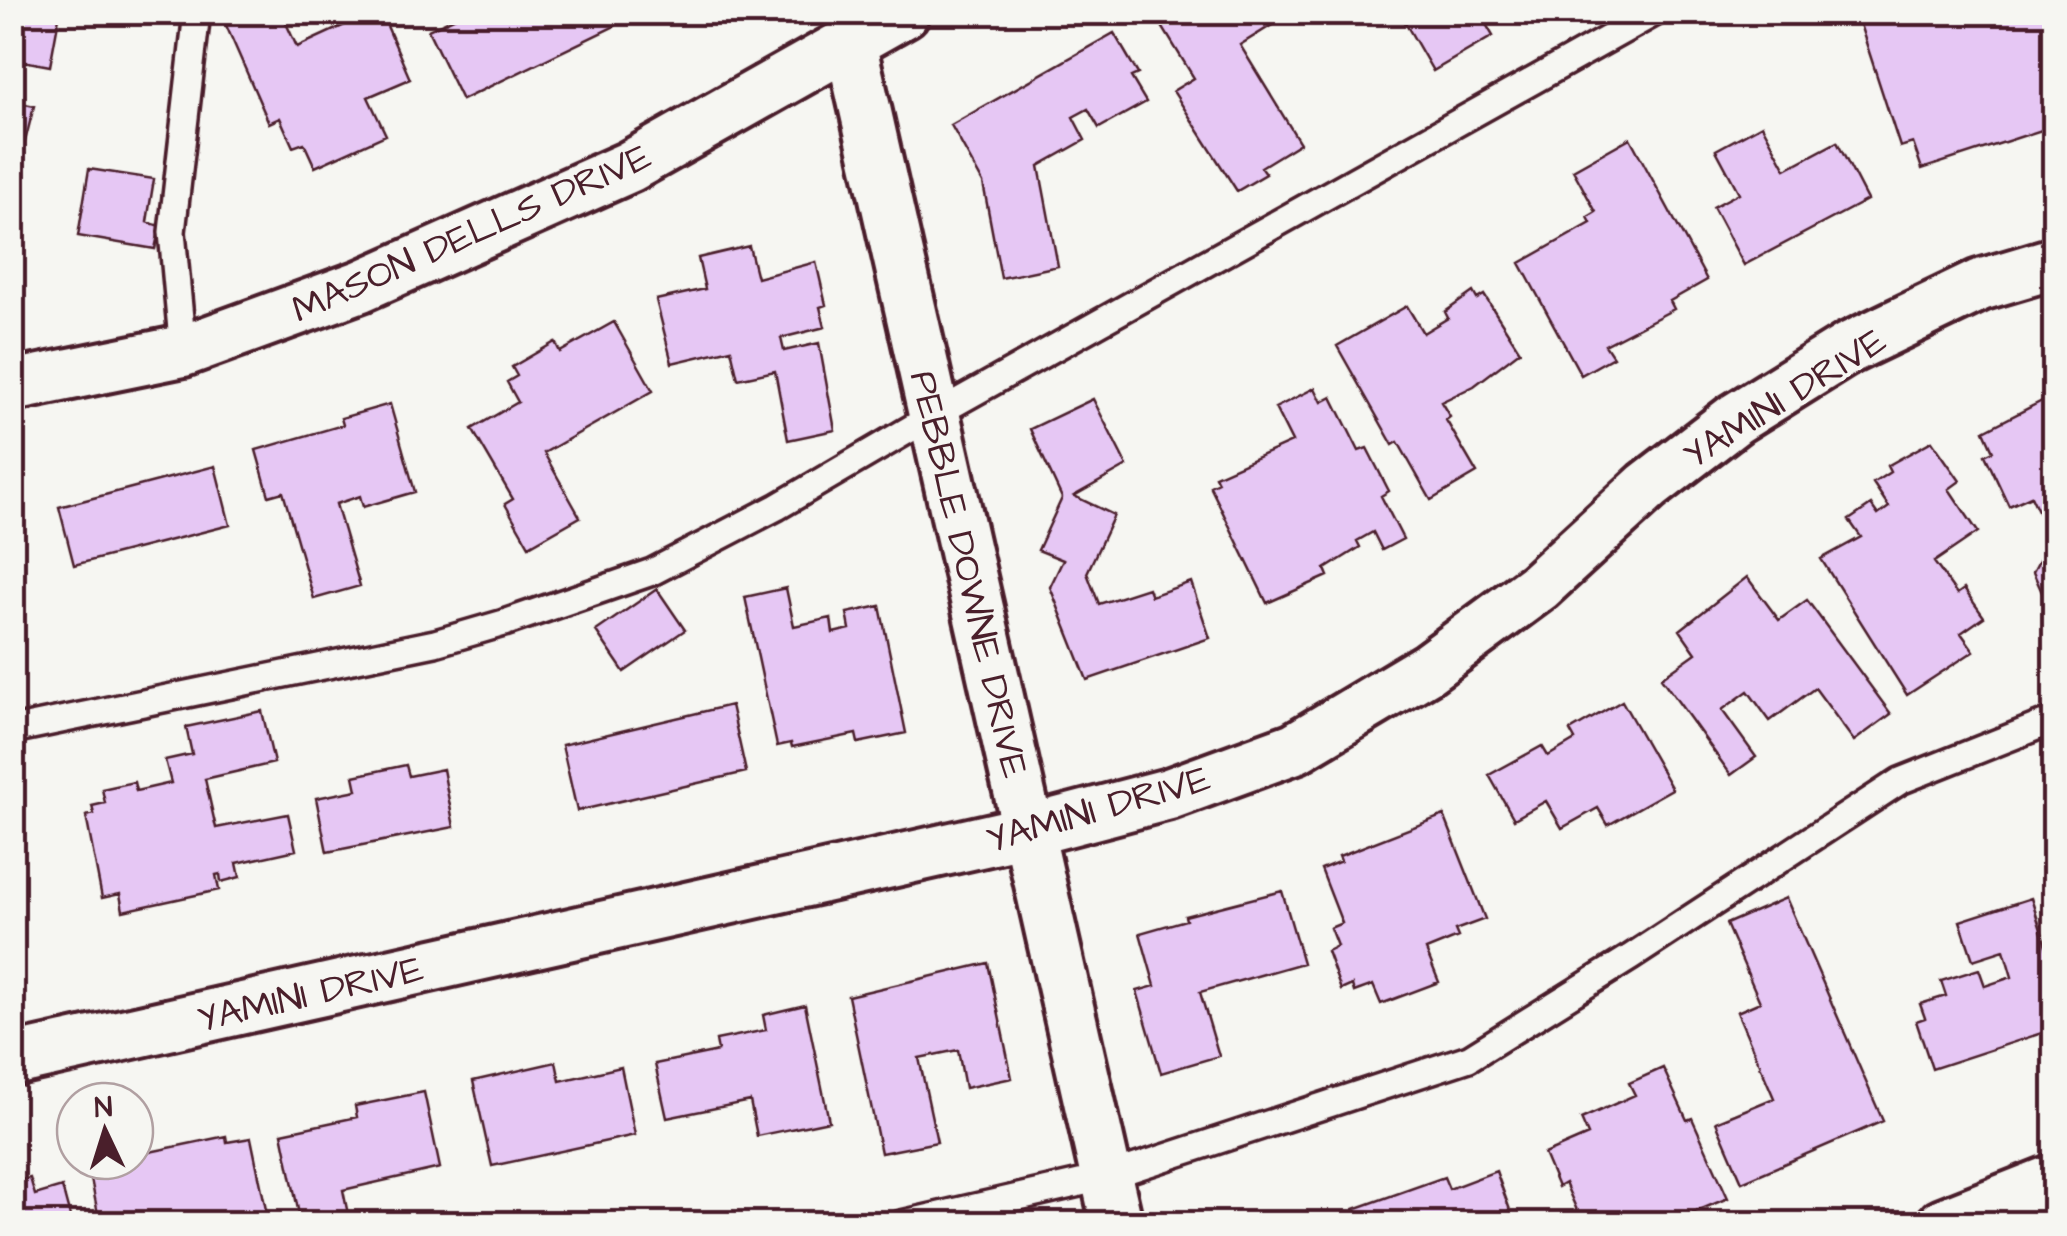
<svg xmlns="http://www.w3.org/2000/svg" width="2067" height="1236" viewBox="0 0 2067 1236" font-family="'Architects Daughter',sans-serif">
<rect width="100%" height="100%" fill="#f6f6f2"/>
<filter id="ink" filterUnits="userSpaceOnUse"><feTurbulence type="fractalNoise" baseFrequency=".01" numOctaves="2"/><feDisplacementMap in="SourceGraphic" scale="20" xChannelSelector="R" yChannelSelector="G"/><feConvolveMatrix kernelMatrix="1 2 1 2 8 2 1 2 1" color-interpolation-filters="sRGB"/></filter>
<g filter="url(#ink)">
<path fill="#e6c7f4" stroke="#4a1f2b" stroke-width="2.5" d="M12 12H60L50 66 12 59Z
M250 12H281L297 47 373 12H381L410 79 368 97 386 135 315 167 304 143 293 147 280 118 269 123 225 23Z
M466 12H608L615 26 462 100 428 30Z
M1178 12H1293L1240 45 1300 143 1261 167 1266 174 1237 191 1173 91 1194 78 1160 23Z
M1399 12H1479L1493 36 1433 71Z
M1864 12H2044L2054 45V126L1922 169 1913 143 1900 147 1857 15Z
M1114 33 1138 74 1131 77 1146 102 1099 128 1088 109 1073 117 1085 140 1039 166 1058 266 1001 278 983 183 951 125Z
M12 101 34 106 12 193Z
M1762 125 1786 169 1837 142 1867 200 1744 265 1713 207 1739 193 1716 150Z
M1630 138 1707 280 1670 301 1674 309 1605 345 1613 357 1581 375 1520 263 1591 223 1588 217 1596 212 1573 170Z
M89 169 154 179 147 222 160 226 155 249 78 236Z
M749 246 757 278 816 262 826 305 820 307 825 327 781 338 784 351 819 343 835 430 788 440 775 371 738 379 731 349 672 363 656 300 705 289 698 258Z
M1473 292 1477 299 1484 295 1520 351 1474 386 1441 402 1450 417 1446 420 1477 473 1431 500 1398 442 1393 445 1337 346 1407 306 1423 333 1448 318 1445 312Z
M614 322 653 391 544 453 580 517 529 546 505 504 513 499 472 429 518 402 507 382 517 376 512 367 555 342 560 352Z
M1315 388 1322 402 1332 397 1359 451 1367 448 1389 491 1381 496 1403 539 1382 550 1373 532 1357 541 1360 547 1325 569 1328 576 1267 603 1210 486 1218 482 1215 476 1292 442 1275 408Z
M1093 399 1127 466 1074 496 1114 515 1087 573 1099 604 1148 588 1151 596 1191 582 1210 638 1087 680 1050 587 1063 560 1038 550 1062 498 1030 429Z
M2046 399 2054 418V619L2033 572 2051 538 2031 496 2009 506 1985 455 1993 451 1984 431Z
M390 404 415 492 363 507 360 496 336 504 360 586 314 599 283 492 269 496 256 450 343 425 341 418Z
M1932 441 1960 481 1949 489 1978 532 1934 562 1957 594 1964 589 1984 617 1961 633 1974 651 1907 695 1821 559 1861 537 1849 520 1871 505 1878 515 1889 507 1873 483 1890 472 1887 466Z
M215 466 230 525 74 565 59 507Z
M1747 577 1779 620 1807 600 1891 714 1854 741 1815 688 1770 721 1748 691 1722 710 1756 757 1731 775 1661 678 1696 653 1680 630Z
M786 588 794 626 831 618 833 633 850 629 847 613 880 606 906 733 858 743 856 734 792 747 791 743 777 746 745 597Z
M12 589 23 643 12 645Z
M657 589 685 630 624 672 596 631Z
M1622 701 1672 789 1608 825 1598 808 1562 828 1546 801 1514 819 1489 775 1542 746 1548 756 1575 740 1570 731Z
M731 705 746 772 577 811 562 745Z
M262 711 274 763 205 779 216 828 288 814 296 850 237 863 240 877 221 882 220 874 216 875 219 890 123 911 120 894 102 898 86 816 94 814 92 806 105 803 102 789 134 782 136 791 171 783 165 760 192 754 186 727Z
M406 765 409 776 443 769 454 827 327 852 316 798 357 790 354 776Z
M1444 815 1485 919 1455 930 1458 937 1426 950 1439 982 1381 1004 1373 985 1354 992 1352 985 1341 990 1327 951 1337 946 1330 928 1342 923 1321 869 1341 861 1339 856Z
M1282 891 1303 963 1200 992 1219 1056 1161 1073 1137 991 1155 986 1140 933 1186 920 1185 916Z
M1786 898 1883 1121 1742 1182 1716 1122 1774 1098 1737 1012 1760 1002 1726 924Z
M2031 898 2054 971V1029L1932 1069 1916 1021 1925 1018 1920 1004 1946 996 1941 981 1979 969 1985 986 2012 977 2004 950 1973 960 1960 921Z
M988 963 1012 1078 965 1088 958 1050 919 1058 937 1142 881 1153 848 996Z
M805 1005 829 1121 757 1136 750 1101 667 1118 655 1064 718 1051 716 1040 766 1030 763 1015Z
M556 1062 560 1081 621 1067 635 1135 492 1166 473 1081Z
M1663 1068 1687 1120 1692 1118 1728 1198 1666 1224H1583L1565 1183 1558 1187 1544 1154 1588 1135 1581 1119 1635 1095 1629 1083Z
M424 1092 440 1168 343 1190 350 1224H301L282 1133 357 1117 355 1106Z
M226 1136 227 1142 251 1138 269 1224H205L204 1220 187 1224H100L88 1164 135 1161V1155Z
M1496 1171 1515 1224H1359L1354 1209 1444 1177 1449 1189Z
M30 1178 35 1195 62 1187 72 1224H12V1182Z"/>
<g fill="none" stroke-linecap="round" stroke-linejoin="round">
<g stroke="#4a1f2b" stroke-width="32">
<path id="lane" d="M183 351 172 232 197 12
M12 730 435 643 504 623 652 572 777 507 934 415 1656 12
M901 1224 1106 1177 1469 1058 1631 957 1900 781 2054 720"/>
</g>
<g stroke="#4a1f2b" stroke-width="58">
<path id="street" d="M850 42 1117 1224
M12 386 183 351 361 286 629 167 904 12
M12 1060 1028 831 1169 794 1295 748 1427 669 1538 587 1648 486 1735 419 1849 348 1980 285 2054 263
M1943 1224 2054 1180"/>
</g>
<use href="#lane" stroke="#f6f6f2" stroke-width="25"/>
<use href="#street" stroke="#f6f6f2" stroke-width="50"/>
</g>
</g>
<g text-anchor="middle" stroke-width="8" stroke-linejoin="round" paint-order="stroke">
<g font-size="38" fill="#4a1f2b" stroke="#f6f6f2">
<text transform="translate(471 232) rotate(-24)" y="13">MASON DELLS DRIVE</text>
<text transform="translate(1784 397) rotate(-32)" y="13">YAMINI DRIVE</text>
<text transform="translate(970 574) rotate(77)" y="13">PEBBLE DOWNE DRIVE</text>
<text transform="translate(1098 808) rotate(-16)" y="13">YAMINI DRIVE</text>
<text transform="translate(310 993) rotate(-13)" y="13">YAMINI DRIVE</text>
</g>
</g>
<rect width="2067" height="1236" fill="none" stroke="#f6f6f2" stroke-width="50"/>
<rect x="25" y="25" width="2017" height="1186" fill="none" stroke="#4a1f2b" stroke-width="4" filter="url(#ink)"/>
<g transform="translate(105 1131) rotate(356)"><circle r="48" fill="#f6f6f2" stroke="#b1a0a2" stroke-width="2.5"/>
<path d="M0-8L18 38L0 25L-18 38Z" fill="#4a1f2b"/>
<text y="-15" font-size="28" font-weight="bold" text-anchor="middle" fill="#4a1f2b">N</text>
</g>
</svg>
